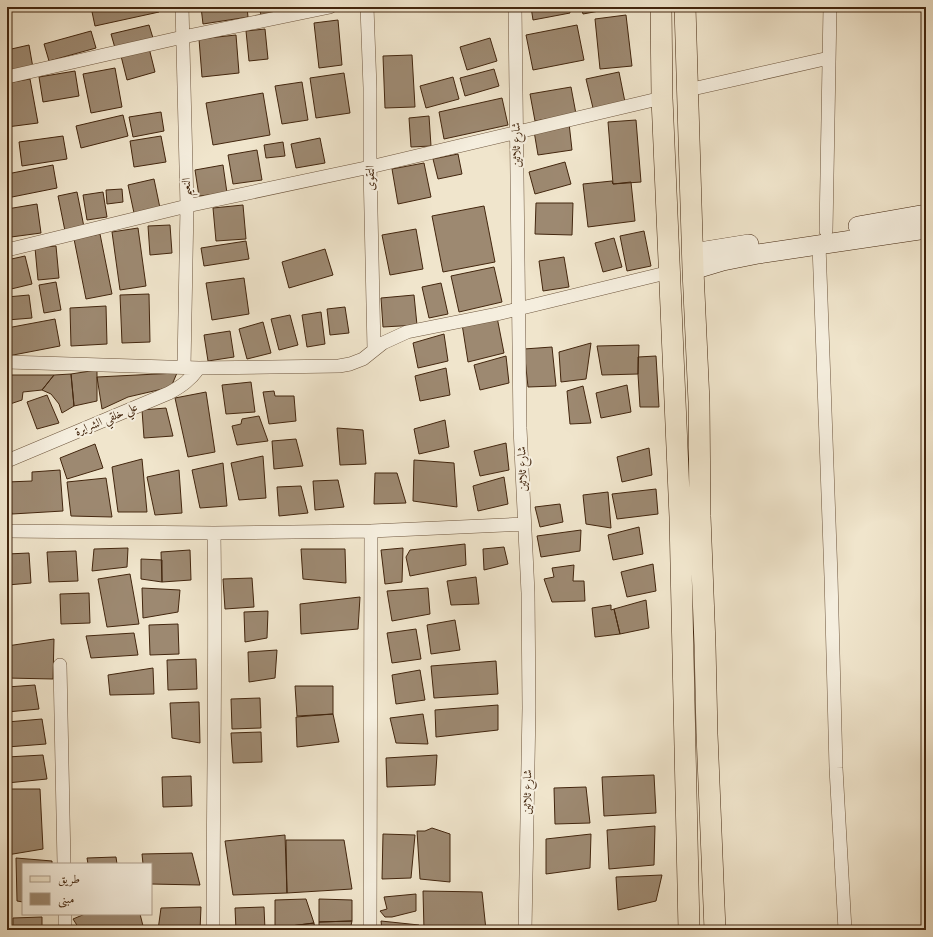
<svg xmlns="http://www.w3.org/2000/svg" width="933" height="937" viewBox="0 0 933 937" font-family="'Sorts Mill Goudy',Amiri,serif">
<rect width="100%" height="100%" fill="#f0e5cc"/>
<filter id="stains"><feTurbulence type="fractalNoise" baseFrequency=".005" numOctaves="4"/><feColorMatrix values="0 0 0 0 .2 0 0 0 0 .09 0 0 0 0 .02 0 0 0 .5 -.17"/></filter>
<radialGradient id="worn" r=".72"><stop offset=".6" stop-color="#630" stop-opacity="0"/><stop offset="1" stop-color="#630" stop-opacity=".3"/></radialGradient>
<path fill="#9d8971" stroke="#43260e" d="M91 7H158L159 12 95 26Z
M201 7H247L248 17 203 24Z
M259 7H297V9L261 15Z
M531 7H569L570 13 533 20Z
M581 7H610V9L583 14Z
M626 15 632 66 600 69 595 19Z
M338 20 342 65 319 68 314 23Z
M149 25 153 38 115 48 111 34Z
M577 25 584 60 533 70 526 35Z
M265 29 268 59 249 61 246 31Z
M91 31 96 48 49 61 44 44Z
M236 35 239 73 202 77 199 39Z
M490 38 497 61 467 70 460 47Z
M29 45 33 68 7 73V50Z
M149 48 155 72 127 80 121 56Z
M412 55 415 107 385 108 383 56Z
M115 68 122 107 91 113 83 74Z
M494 69 499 86 465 96 460 78Z
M75 71 79 96 43 102 39 77Z
M619 72 625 102 593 108 586 79Z
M344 73 350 113 316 118 310 78Z
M453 77 459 99 426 108 420 86Z
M30 79 38 123 7 127V83Z
M302 82 308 120 282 124 275 86Z
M571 87 576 114 535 121 530 94Z
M263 93 270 135 213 145 206 103Z
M502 98 508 125 444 139 439 112Z
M161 112 164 131 133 137 129 117Z
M123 115 128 136 81 148 76 126Z
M429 116 431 146 411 147 409 118Z
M636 120 641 182 613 184 608 122Z
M569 123 572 150 538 155 534 131Z
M63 136 67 159 22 166 19 142Z
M161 136 166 162 134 167 130 141Z
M320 138 325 163 296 168 291 144Z
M283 142 285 156 266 158 264 145Z
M257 150 262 180 233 184 228 155Z
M458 154 462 174 438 179 433 159Z
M565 162 571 184 535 194 529 172Z
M424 163 431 197 398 204 392 169Z
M53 165 57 188 7 198V174Z
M223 165 227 193 199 196 195 170Z
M154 179 160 208 134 213 128 185Z
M612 181 613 184 631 182 635 221 588 227 583 184Z
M122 189 123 202 107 204 106 190Z
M77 192 84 227 65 231 58 196Z
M103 192 107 217 87 220 83 195Z
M536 203H573L572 235 535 234Z
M37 204 41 233 11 237 7 209Z
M243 205 246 239 216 241 213 208Z
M484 206 495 262 443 272 432 216Z
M170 225 172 253 150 255 148 226Z
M138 228 146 286 120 290 112 232Z
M416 229 423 269 390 275 382 235Z
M644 231 651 266 627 271 620 236Z
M100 234 112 294 86 299 74 239Z
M614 238 622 267 603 272 595 243Z
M246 241 249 259 204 266 201 248Z
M56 246 59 278 38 280 35 248Z
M325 249 333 275 289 288 282 262Z
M25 256 32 284 7 290V260Z
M564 257 569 287 543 291 539 261Z
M494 267 502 302 459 312 451 276Z
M244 278 249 314 212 320 206 283Z
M56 282 61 310 44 313 39 285Z
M441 283 448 314 429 318 422 287Z
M149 294 150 342 122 343 120 295Z
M29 295 32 318 7 320V297Z
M414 295 417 325 383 327 381 298Z
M106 306 107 344 71 346 70 308Z
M345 307 349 333 330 335 327 309Z
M321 312 325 344 307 347 302 315Z
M290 315 298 345 279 350 271 319Z
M497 317 504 353 468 362 462 324Z
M55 319 60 346 8 356 7 328Z
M263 322 271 353 247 359 239 329Z
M230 331 234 357 208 361 204 335Z
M444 334 448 361 418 368 413 343Z
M591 343 586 379 561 382 559 352Z
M639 345 638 374 602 375 597 346Z
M552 347 556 386 528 387 524 349Z
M506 356 509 383 480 390 474 365Z
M656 356 659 407H640L638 374V357Z
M446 368 450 395 420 401 415 376Z
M97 370V401L74 406 71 374Z
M177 373 171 387 128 397 102 409 97 377Z
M71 374 74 406 62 413 59 404 51 394 42 390 54 375Z
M7 375H54L42 390 23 392 22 400 7 405Z
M251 382 255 412 226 414 222 385Z
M627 385 631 412 601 418 596 393Z
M583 386 591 423 570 424 567 391Z
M274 391 275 396H294L296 421 269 424 263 392Z
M206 392 215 452 188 457 175 398Z
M47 395 59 423 37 429 27 402Z
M166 408 173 436 144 438 142 410Z
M259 416 268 441 237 445 232 426 241 424 242 419Z
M445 420 449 447 419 454 414 429Z
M337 428 363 430 366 464 340 465Z
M296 439 303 466 274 469 272 441Z
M506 443 509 470 480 476 474 451Z
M95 444 103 468 67 479 60 458Z
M649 448 652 475 622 482 617 457Z
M263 456 266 498 239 500 231 463Z
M142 459 147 512H118L112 467Z
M414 460 454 463 457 507 413 501Z
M223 463 227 506 200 508 192 470Z
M60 470 63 511 12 514 7 490V482L32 481V472Z
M179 470 182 513 155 515 147 477Z
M375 473H397L406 503 374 504Z
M504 477 508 504 478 511 473 486Z
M106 478 112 517 71 516 67 482Z
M338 480 344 507 315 510 313 481Z
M301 486 308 513 279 516 277 487Z
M656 489 658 514 617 519 612 494Z
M608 492 611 528 586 524 583 495Z
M560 504 563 522 540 527 535 507Z
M639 527 643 554 613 560 608 535Z
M581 530 580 551 541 557 537 536Z
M465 544 466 565 410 576 406 557 410 550Z
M504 547 508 564 484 570 483 549Z
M128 548 127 567 92 571 94 549Z
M403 548 402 582 385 584 381 550Z
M301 549H345L346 583 303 579Z
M190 550 191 580 162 582 161 552Z
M76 551 78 581 49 582 47 552Z
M29 553 31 583 7 585V554Z
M141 559 162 560V582L141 579Z
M653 564 656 591 627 597 621 572Z
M574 565 573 581H584L585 601 552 602 544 579 554 577 552 568Z
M130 574 139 624 107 627 98 579Z
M476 577 479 604 451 605 447 581Z
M252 578 254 607 225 609 223 579Z
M142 588 180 590 178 612 143 618Z
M428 588 430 614 392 621 387 591Z
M89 593 90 623 61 624 60 594Z
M360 597 358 629 301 634 300 604Z
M646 600 649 628 620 634 614 609Z
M611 605V610L614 609 620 634 595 637 592 608Z
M268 611 267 638 245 642 244 612Z
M455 620 460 650 431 654 427 625Z
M178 624 179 654 150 655 149 625Z
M416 629 421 659 392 663 387 633Z
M134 633 138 655 91 658 86 636Z
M54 639 53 679 7 678V646Z
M277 650 275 678 249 682 248 652Z
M196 659 197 689 168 690 167 660Z
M496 661 498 694 434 698 431 666Z
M153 668 154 694 110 695 108 675Z
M420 670 425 700 396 704 392 675Z
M35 685 39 709 7 712V687Z
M295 686H333V714L297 716Z
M260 698 261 728 232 729 231 699Z
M199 702 200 743 172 738 170 703Z
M498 705V730L436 737 435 710Z
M333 714 339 742 297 747 296 717Z
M423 714 428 744 396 743 390 718Z
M42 719 46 744 7 747V722Z
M261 732 262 762 233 763 231 733Z
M43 755 47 779 7 783V757Z
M437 755 435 785 387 787 386 758Z
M654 775 656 813 604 816 602 777Z
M191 776 192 806 163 807 162 777Z
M586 787 590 823 555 824 554 788Z
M7 789H40L43 849 7 855Z
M655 826 654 865 609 869 607 830Z
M432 828 450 834V882L420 879 417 831H425Z
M383 834 415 835 411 878 382 879Z
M591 834 590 868 546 874V839Z
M285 835 287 893 233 895 225 841Z
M286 840H344L352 889 287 893Z
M192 853 200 885 151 884V864H143L142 854Z
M116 857 117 864H88L87 858Z
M16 858 52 861V864H23V902L17 901Z
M662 875 656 901 618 910 616 877Z
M423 891 482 892 486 930H424Z
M416 894V911L392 917H385L380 911 387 909 384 897Z
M306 899 314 923 275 928V900Z
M319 899 352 900V921L319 922Z
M201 907 200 930H158L161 908Z
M264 907 265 930H236L235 908Z
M85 914H140L144 930H80L73 919Z
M42 917V930H13V918Z
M352 921 350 930H319V922Z
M381 921 419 925 417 930H382Z
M314 923 315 930H276L275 928Z"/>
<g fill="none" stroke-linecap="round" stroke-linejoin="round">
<g stroke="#6e563e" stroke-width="14">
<path id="street" d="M182 7 187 206 184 367
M367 7 370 88V167L374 349
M515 7 520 428 528 593 529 708 525 930
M7 77 183 37 330 7
M688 90 829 58
M826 231 830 7
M819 245 831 577 836 768 845 930
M7 250 187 206 370 167 662 98
M7 362 199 368 339 366 350 364 363 359 383 343 407 332 497 314 670 272
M7 461 169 393C182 386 190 380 199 368
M7 531 214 533 371 531 524 524
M60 665 64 864
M65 914V930
M213 930C213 797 216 665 214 533
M370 930 371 531"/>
</g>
<g stroke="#43260e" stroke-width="20">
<path id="secondary" d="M858 226 926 214
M693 253 749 244
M693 270 723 261 758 254 926 229"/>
</g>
<g stroke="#43260e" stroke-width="22">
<path id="primary" d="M661 7 662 98 680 517 689 930
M685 7 693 270 699 402 700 516 705 645 707 734 715 930"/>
</g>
<use href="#street" stroke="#f5eede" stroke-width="13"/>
<use href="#secondary" stroke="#f5eede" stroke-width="19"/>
<use href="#primary" stroke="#f0e5cc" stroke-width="21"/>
</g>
<g text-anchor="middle" stroke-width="4" stroke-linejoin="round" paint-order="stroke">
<g font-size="12" fill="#43260e" stroke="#f5eede">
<text transform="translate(516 145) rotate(-91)" y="4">شارع ثلاثين</text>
<text transform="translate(370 178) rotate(-91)" y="4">التقوى</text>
<text transform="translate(186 187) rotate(-91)" y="4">النعيم</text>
<text transform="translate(106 419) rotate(-23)" y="4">علي خلقي الشرايرة</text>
<text transform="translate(522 469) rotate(-92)" y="4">شارع ثلاثين</text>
<text transform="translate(527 792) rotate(-89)" y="4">شارع ثلاثين</text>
</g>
</g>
<rect width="933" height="937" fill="none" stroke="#f0e5cc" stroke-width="24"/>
<rect x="8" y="8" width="917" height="921" fill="none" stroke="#43260e" stroke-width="2"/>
<rect x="12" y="12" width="909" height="913" fill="none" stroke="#43260e"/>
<rect x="22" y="863" width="130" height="52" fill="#f5eede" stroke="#ae9e8b"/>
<rect x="30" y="876" width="20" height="6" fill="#f0e5cc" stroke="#ae9e8b"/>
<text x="58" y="883" font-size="12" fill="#43260e">طريق</text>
<rect x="30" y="893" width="20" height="12" fill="#9d8971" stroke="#ae9e8b"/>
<text x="58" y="903" font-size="12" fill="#43260e">مبنى</text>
<rect width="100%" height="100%" filter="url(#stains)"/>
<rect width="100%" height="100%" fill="url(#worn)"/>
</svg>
